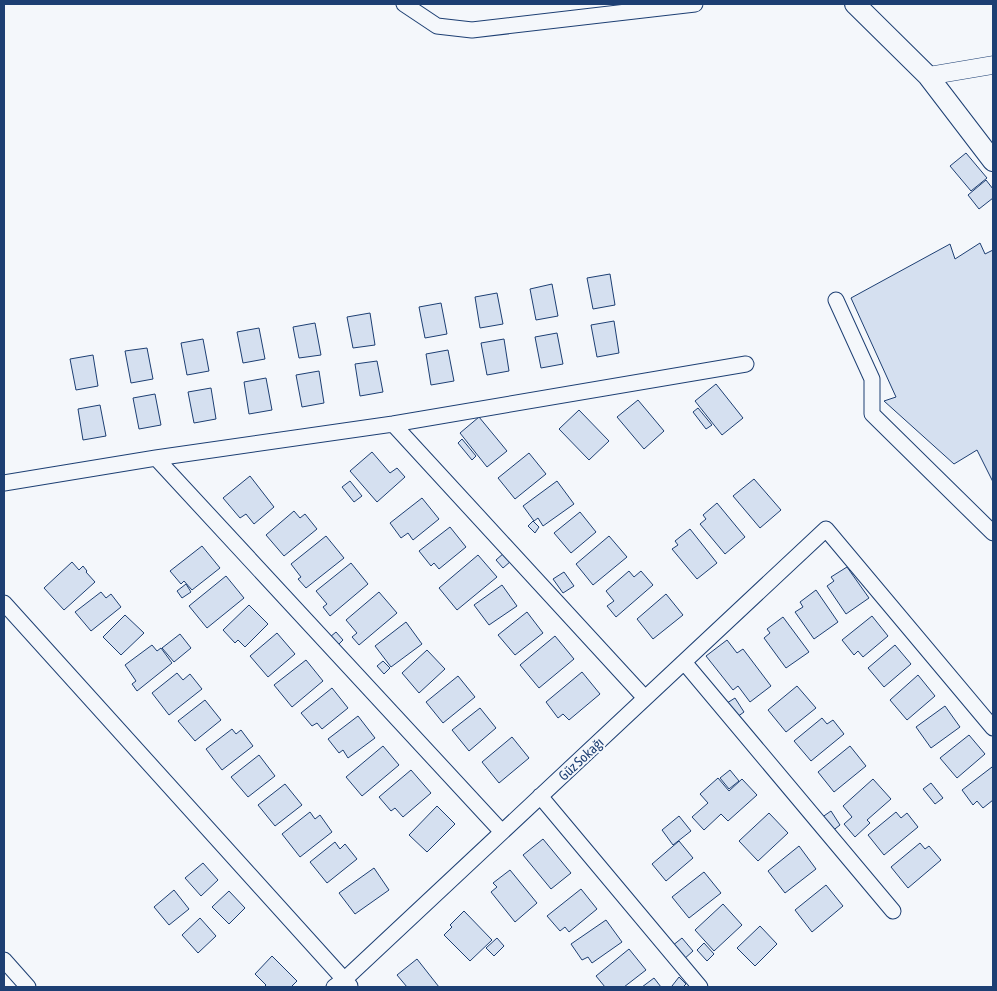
<svg xmlns="http://www.w3.org/2000/svg" width="997" height="991" viewBox="0 0 997 991" font-family="'Asap Condensed',sans-serif">
<rect width="100%" height="100%" fill="#f4f7fb"/>
<path fill="#d5e0f0" stroke="#1d3f73" d="M966 153 987 178 971 191 950 166Z
M986 180 993 189V198L979 209 968 195Z
M980 243 985 254 993 250V482L977 450 954 464 884 401 896 397 851 298 950 244 955 259Z
M610 274 615 305 593 309 587 278Z
M552 284 558 316 536 320 530 289Z
M497 293 503 324 480 328 475 297Z
M441 303 447 334 425 338 419 307Z
M370 313 375 345 353 348 347 317Z
M614 321 619 353 597 357 591 325Z
M315 323 321 355 299 358 293 327Z
M259 328 265 359 243 363 237 332Z
M557 333 563 364 541 368 535 337Z
M203 339 209 371 187 375 181 343Z
M504 339 509 371 487 375 481 343Z
M147 348 153 379 131 383 125 351Z
M448 350 454 381 431 385 426 354Z
M93 355 98 386 76 390 70 359Z
M377 361 383 392 360 396 355 364Z
M319 371 324 403 302 407 296 375Z
M266 378 272 410 249 414 244 382Z
M716 384 743 418 722 435 695 401Z
M211 388 216 419 194 423 188 392Z
M155 394 161 425 139 429 133 398Z
M638 400 664 431 644 449 617 417Z
M100 405 106 436 83 440 78 409Z
M698 408 712 425 706 429 693 412Z
M579 410 609 441 589 460 559 429Z
M479 417 507 451 487 467 460 433Z
M462 439 476 456 472 460 458 443Z
M372 452 390 473 397 468 405 477 377 502 350 471Z
M529 453 546 474 515 499 498 478Z
M250 476 274 507 254 524 246 514 240 518 223 498Z
M754 479 781 510 760 528 733 496Z
M350 481 362 496 354 502 342 487Z
M557 481 574 504 543 526 538 518 534 521 523 506Z
M422 498 439 519 413 540 408 533 401 538 390 523Z
M717 503 745 537 725 554 700 524 706 519 703 515Z
M294 511 300 518 305 514 317 529 284 556 266 535Z
M580 512 596 532 571 553 554 533Z
M533 521 539 527 535 533 528 526Z
M450 527 466 547 439 569 434 563 431 566 419 551Z
M690 529 717 563 697 579 672 549 678 545 675 541Z
M326 536 344 558 306 588 298 579 301 577 291 564Z
M609 536 627 557 593 585 576 564Z
M202 546 220 568 192 590 184 581 181 584 170 571Z
M504 553 511 561 503 568 496 560Z
M478 555 497 577 457 610 439 588Z
M72 562 79 570 83 566 87 571 86 572 95 582 64 610 44 588Z
M351 563 368 584 330 616 323 607 327 604 316 591Z
M847 567 869 598 846 614 827 586 834 581 831 577Z
M629 571 634 577 641 571 653 585 616 617 607 606 614 601 606 591Z
M564 572 574 586 563 593 553 579Z
M226 576 244 598 207 628 189 606Z
M186 584 191 592 182 598 177 591Z
M502 585 517 606 489 625 474 605Z
M816 590 838 622 814 639 795 612 803 607 800 602Z
M101 592 106 598 111 594 121 607 91 631 75 612Z
M379 592 397 613 359 645 352 637 357 633 346 620Z
M666 594 683 615 653 639 637 619Z
M249 605 268 624 245 647 238 640 235 643 223 630Z
M527 612 543 633 515 655 498 635Z
M125 615 144 633 121 655 103 637Z
M872 616 888 636 863 657 858 651 854 655 842 640Z
M783 617 809 652 786 668 764 638 770 633 767 629Z
M406 622 422 644 391 667 375 646Z
M336 632 343 640 337 646 330 637Z
M277 633 295 654 268 677 250 656Z
M180 634 191 648 174 662 162 648Z
M555 636 574 659 539 688 520 665Z
M727 640 737 653 743 649 771 686 750 702 738 686 733 690 706 656Z
M152 645 157 651 161 648 172 663 137 691 132 684 136 681 125 665Z
M895 645 911 664 884 687 868 668Z
M427 650 445 669 419 693 402 673Z
M306 660 323 681 292 707 274 685Z
M383 661 390 668 384 674 377 666Z
M582 672 600 694 569 720 563 714 558 718 546 702Z
M177 673 183 680 190 674 202 689 169 715 152 693Z
M918 675 935 696 907 720 890 700Z
M458 676 475 697 443 723 426 702Z
M797 686 816 708 786 732 768 710Z
M332 688 348 708 322 729 317 723 312 726 301 713Z
M735 698 744 712 737 717 727 703Z
M205 700 221 720 195 741 178 721Z
M945 706 960 727 931 748 916 727Z
M480 708 496 728 469 751 452 730Z
M358 716 375 738 348 758 343 750 339 753 328 739Z
M822 718 827 724 833 720 844 734 811 761 794 741Z
M232 729 236 734 241 730 253 746 222 770 206 749Z
M969 735 985 754 957 778 940 758Z
M512 737 529 758 499 783 482 762Z
M383 746 399 765 362 796 346 777Z
M850 746 866 766 834 792 818 772Z
M259 755 275 776 248 797 231 777Z
M992 767 993 769V800L983 808 977 801 973 805 962 790Z
M411 770 431 793 403 817 395 808 391 811 379 797Z
M730 770 739 781 729 789 720 778Z
M718 778 729 791 742 779 757 795 728 821 721 814 704 830 692 817 708 803 700 794Z
M873 779 891 799 867 820 870 823 855 837 844 824 852 817 843 806Z
M931 783 943 798 935 804 923 789Z
M285 784 302 805 275 826 258 805Z
M437 806 455 824 427 852 409 835Z
M831 811 840 825 831 832 821 818Z
M310 812 315 819 320 815 332 832 300 857 282 834Z
M896 812 901 818 907 813 918 827 884 855 868 835Z
M769 813 788 833 758 861 739 841Z
M679 816 691 831 673 845 662 830Z
M543 839 571 873 551 889 523 855Z
M679 841 693 858 666 881 652 864Z
M335 842 340 849 345 844 357 859 327 883 310 862Z
M920 843 925 849 929 846 941 860 908 888 891 867Z
M799 846 816 869 785 893 768 871Z
M203 863 218 880 201 896 185 878Z
M374 868 389 890 355 914 339 893Z
M510 870 537 903 515 922 491 892 497 887 493 883Z
M704 872 721 893 689 918 672 897Z
M826 885 843 906 812 932 795 910Z
M581 889 597 909 569 932 565 927 560 931 547 916Z
M174 890 189 909 169 925 154 907Z
M229 891 245 908 229 924 212 907Z
M723 904 742 925 714 951 695 930Z
M464 911 492 940 470 961 444 935 452 927 450 925Z
M200 918 216 936 198 953 182 935Z
M606 920 622 942 592 963 588 957 582 960 571 944Z
M760 926 777 944 755 966 737 948Z
M497 938 504 946 494 956 486 948Z
M682 938 693 951 683 960 672 946Z
M704 943 714 954 707 961 697 950Z
M629 949 646 970 624 987H605L596 976Z
M272 956 297 981 291 987H264L266 985 255 974Z
M417 959 439 987H407L397 975Z
M679 977 686 984 683 987H674L672 986Z
M654 978 661 987H642Z"/>
<g fill="none" stroke-linecap="round" stroke-linejoin="round">
<g stroke="#1d3f73" stroke-width="17">
<path id="minor" d="M404 4 437 26 472 30 695 4
M836 300 872 379V414L993 533
M393 424 645 698
M156 458 502 832
M4 483 156 458 393 424 746 364
M4 603 350 986
M684 662 893 911
M540 796 700 987
M4 960 28 987
M334 987 344 980 826 529 993 728"/>
</g>
<g stroke="#1d3f73" stroke-width="19">
<path id="tertiary" d="M928 76 993 65"/>
</g>
<g stroke="#1d3f73" stroke-width="22">
<path id="secondary" d="M855 4 928 76 993 161"/>
</g>
<use href="#minor" stroke="#f4f7fb" stroke-width="15"/>
<use href="#tertiary" stroke="#f4f7fb" stroke-width="18"/>
<use href="#secondary" stroke="#f4f7fb" stroke-width="20"/>
</g>
<g text-anchor="middle" stroke-width="4" stroke-linejoin="round" paint-order="stroke">
<g font-size="14" fill="#1d3f73" stroke="#f4f7fb">
<text transform="translate(581 759) rotate(-43)" y="5">Güz Sokağı</text>
</g>
</g>
<rect width="997" height="991" fill="none" stroke="#1d3f73" stroke-width="10"/>
</svg>
